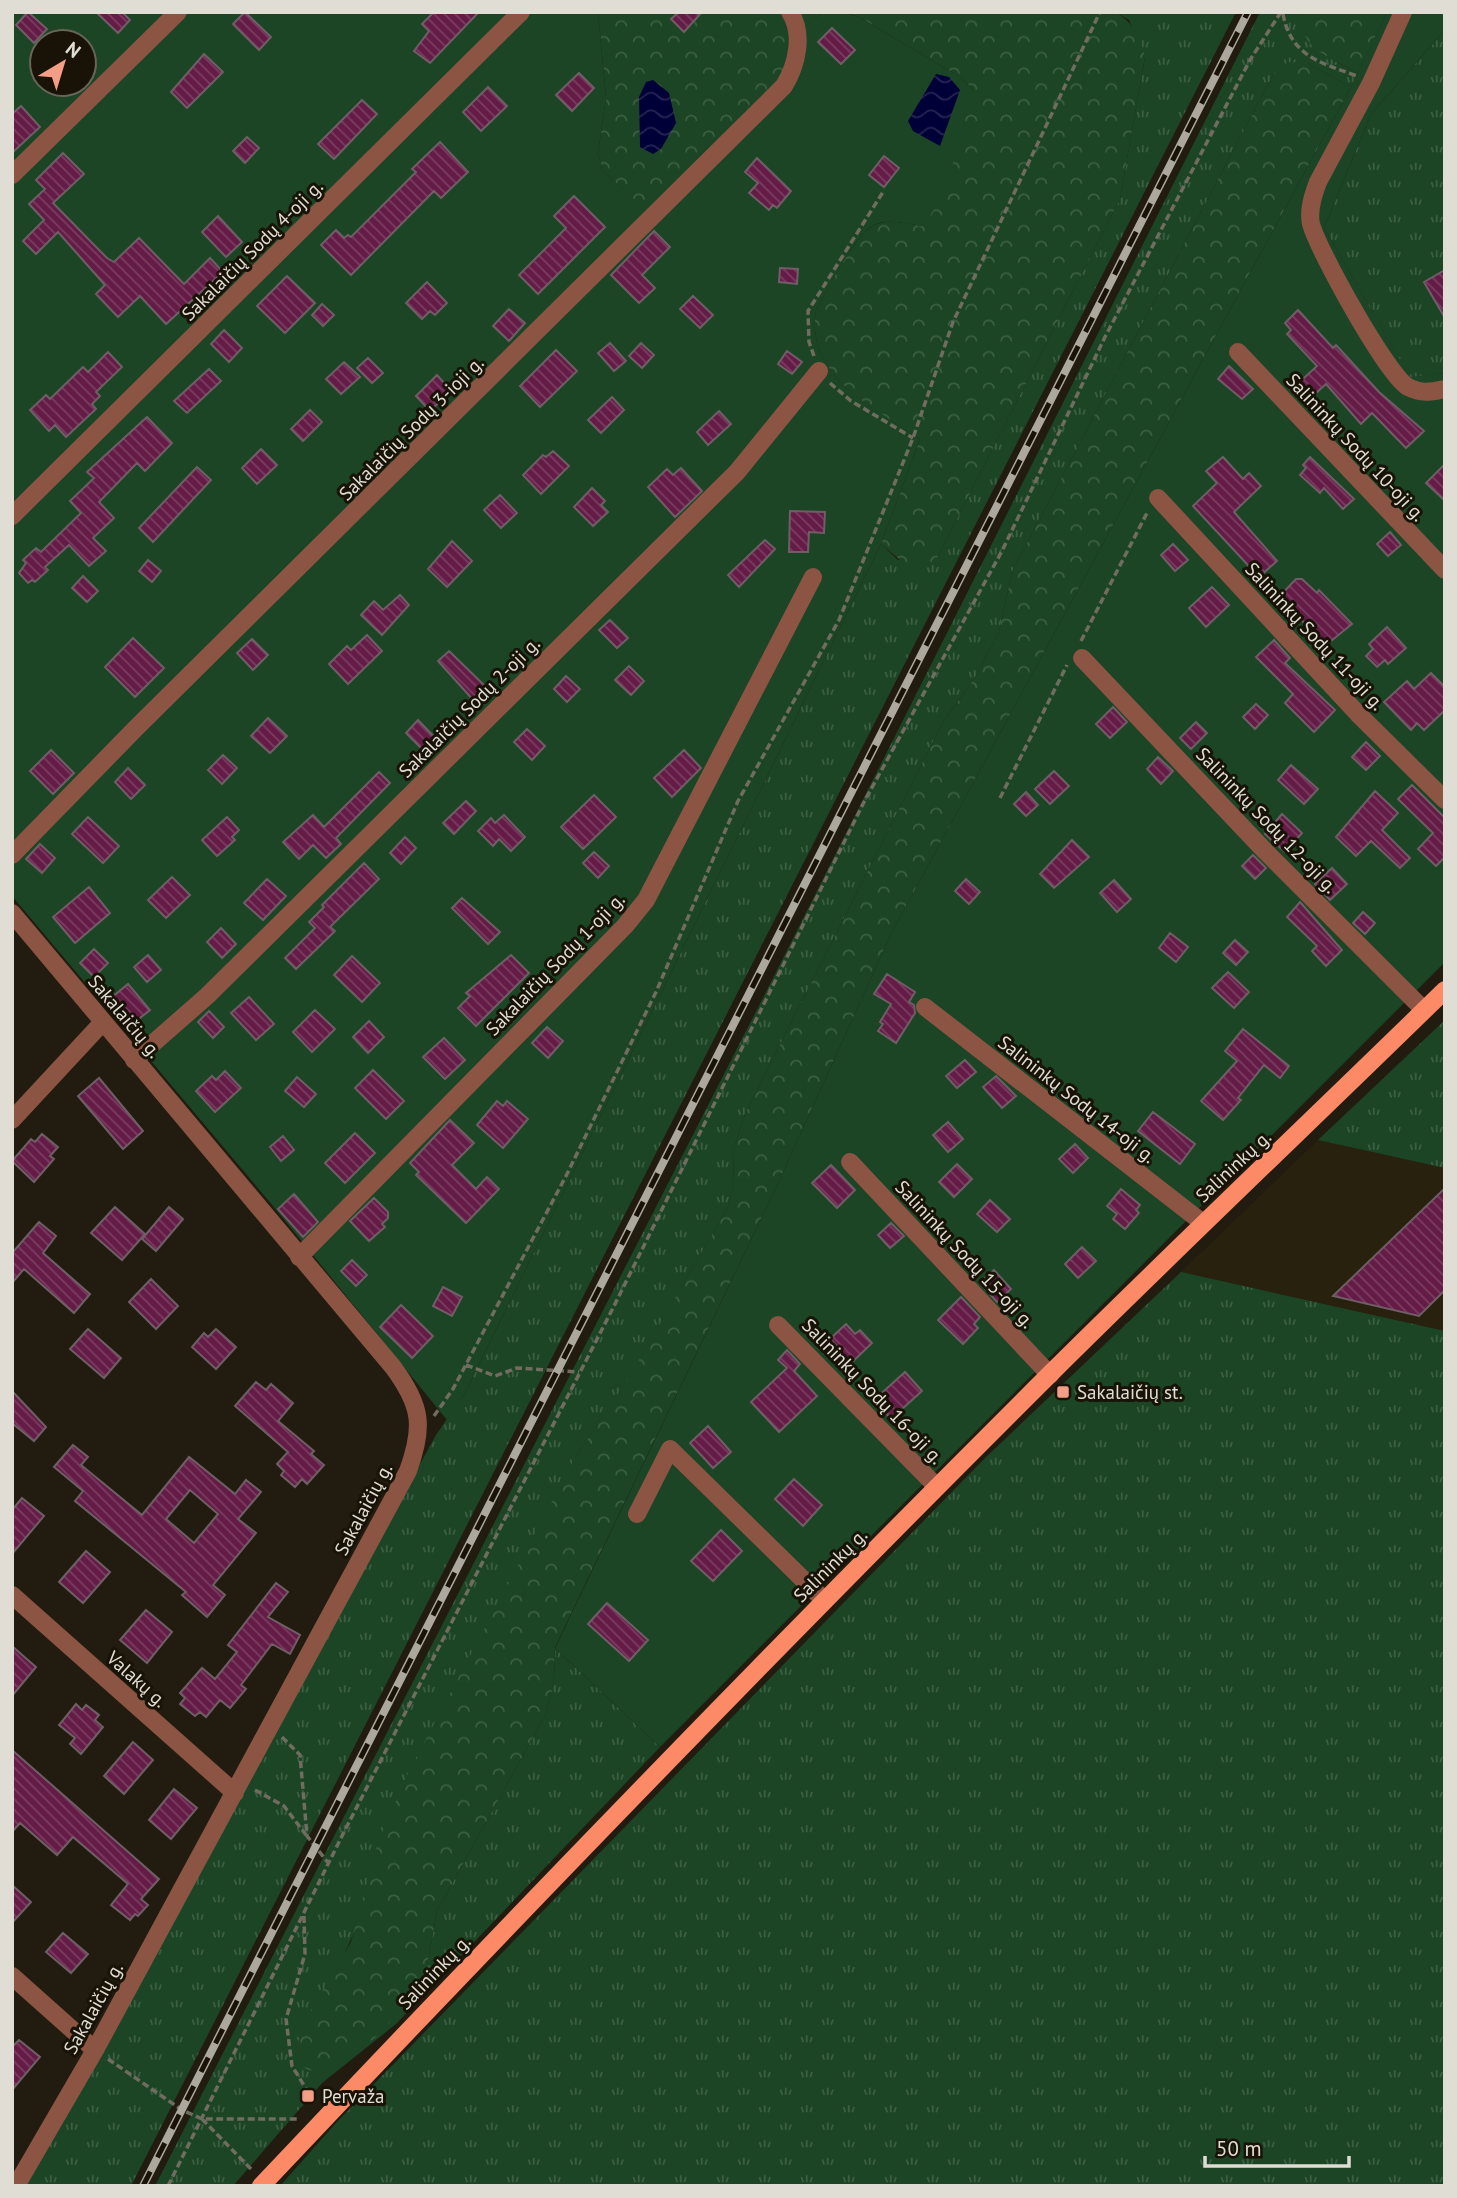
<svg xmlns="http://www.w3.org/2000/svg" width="1457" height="2198" viewBox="0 0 1457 2198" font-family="'PT Sans',sans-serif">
<defs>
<pattern id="grass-tufts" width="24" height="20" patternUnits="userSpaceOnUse" patternTransform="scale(1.75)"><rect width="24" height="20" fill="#1b4525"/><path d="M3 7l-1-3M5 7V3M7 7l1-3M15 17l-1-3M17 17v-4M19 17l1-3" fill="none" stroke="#3c5f44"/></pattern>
<pattern id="forest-crowns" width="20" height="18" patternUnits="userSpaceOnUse" patternTransform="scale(1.75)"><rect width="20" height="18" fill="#1b4525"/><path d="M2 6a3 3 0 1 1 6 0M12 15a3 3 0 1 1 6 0" fill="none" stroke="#3c5f44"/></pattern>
<pattern id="water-waves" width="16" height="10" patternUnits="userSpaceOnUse" patternTransform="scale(1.75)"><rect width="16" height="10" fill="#000038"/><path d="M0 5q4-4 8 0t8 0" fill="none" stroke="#252554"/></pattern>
<pattern id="building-back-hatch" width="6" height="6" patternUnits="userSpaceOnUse" patternTransform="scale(1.75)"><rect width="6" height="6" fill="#641c46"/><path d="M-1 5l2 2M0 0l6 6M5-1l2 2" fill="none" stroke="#7a3d60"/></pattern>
</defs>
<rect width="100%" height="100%" fill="#211c0f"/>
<path fill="#28210d" d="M1318 1140 1445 1168V1331L1181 1272Z"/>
<path fill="url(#grass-tufts)" d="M1116 12H1236L131 2186H26L436 1435 465 1393 881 544 898 560 937 558 1120 199 1145 57 1129 20Z
M1260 12H1303C1296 46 1334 60 1358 73L1351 87 1307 63 1275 71 1012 572 999 632 976 676 943 722 745 1114 733 1151 734 1185 727 1209 627 1381 575 1458 334 1976 408 2003 425 1977 437 1911 546 1714 554 1678 555 1648 660 1747 396 2024 322 2083 233 2186H155L767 990Z
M1445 30V373L1410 378 1324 228 1371 114Z
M1445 1020V1168L1318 1140Z
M1181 1272 1445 1331V2186H280L335 2124 985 1458Z"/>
<path fill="url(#forest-crowns)" d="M598 12H825L815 18 779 80 647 212 602 170 598 153 606 98Z
M844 12H1116C1134 24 1140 36 1145 57L1120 199 937 558 926 569 912 570 881 544 920 439C872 407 805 377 816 310 828 290 856 230 877 224 891 219 908 224 922 226L973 89 960 77 859 17Z
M1303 12H1387L1358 73C1332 58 1295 48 1303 12Z
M1288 62 1307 63 1351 87 891 934 774 1192 555 1647 554 1678 546 1714 437 1911 425 1977 408 2003 375 2038 321 2075 302 2067 297 2045 306 2019 351 1942 378 1842 409 1771 575 1458 627 1380 727 1209 734 1185 733 1151 745 1114 943 722 976 676 999 632 1012 572 1275 71Z"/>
<path fill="#1b4525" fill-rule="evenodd" d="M12 12H598L606 98 598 153 602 170 647 211C690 169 735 128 776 83 793 65 790 33 818 16 830 8 846 13 859 17L960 77 973 89C961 129 950 196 922 226 907 224 887 218 874 225 853 236 829 289 816 310 805 377 873 407 920 439L881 544 465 1393 447 1420 273 1206 12 896ZM42 42H84V84H42Z
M1387 12H1445V30L1371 114 1324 228 1410 377 1445 373V962L660 1747 555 1648 774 1192 891 934 1351 87Z"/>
<path fill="url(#water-waves)" d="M936 74 949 77 960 90 940 146 913 131 908 121Z
M653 80 669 93 676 123 661 149 653 154 640 147 639 97 646 82Z"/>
<path fill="url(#building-back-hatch)" stroke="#6f5e66" stroke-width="2" fill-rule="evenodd" d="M28 12 47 29 34 43 16 25Z
M96 12H122L130 20 118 33Z
M245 12 271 37 259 50 233 24Z
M434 12H479L430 63 414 51 429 31 422 24Z
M679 12H702L684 32 671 19Z
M832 28 855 50 841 64 818 42Z
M204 54 223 72 187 108 171 92Z
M579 73 594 88 572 111 556 95Z
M488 87 507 106 481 131 463 112Z
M362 100 377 114 334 159 318 144Z
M21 106 40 127 12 153V114Z
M247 137 259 148 245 163 233 151Z
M440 142 468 172 441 198 434 191 351 275 321 245 336 230 344 238 348 235 351 237 416 172 412 169Z
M63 153 84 174 53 203 107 258 114 262 139 238 184 284 210 258 223 272 166 324 140 296 118 317 96 294 105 285 58 232 36 254 23 241 44 220 29 204 45 189 36 180Z
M884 156 899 168 884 187 869 175Z
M757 158 791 191 777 208 773 205 769 210 749 193 758 183 745 172Z
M574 196 605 227 538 294 519 275 566 228 554 216Z
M218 216 242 242 226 257 202 232Z
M654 231 670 247 642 275 655 288 639 303 611 275Z
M780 268 798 269 797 284 779 282Z
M1445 270V318L1424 282Z
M287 276 315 303 285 333 257 306Z
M427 282 447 303 435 315 430 311 422 319 406 303Z
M693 296 713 315 700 328 680 309Z
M322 304 334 315 323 326 312 315Z
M509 309 525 323 509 341 493 326Z
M1298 310 1333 348 1336 345 1379 392 1424 431 1406 448 1372 413 1361 424 1326 384 1306 402 1293 388 1317 366 1287 334 1291 330 1285 323Z
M224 330 242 348 229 362 211 344Z
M610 343 626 361 614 371 598 353Z
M641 343 654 355 642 368 629 356Z
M556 350 577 371 540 407 520 386Z
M787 351 802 362 792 374 778 364Z
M108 352 122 367 96 392 100 396 92 404 96 409 66 437 55 425 49 431 30 410 46 395 50 399 83 367 88 372Z
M368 358 383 373 372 383 357 368Z
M344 362 360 377 341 394 326 379Z
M1229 366 1253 389 1242 399 1218 379Z
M209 369 221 381 187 413 174 401Z
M437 375 451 391 430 411 416 396Z
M612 397 624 410 601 433 588 420Z
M310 410 322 422 303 441 291 429Z
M719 411 731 424 708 445 697 432Z
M147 417 172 443 145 471 137 463 99 502 114 518 93 538 106 551 89 566 69 545 45 567 48 570 35 582 32 580 28 583 19 573 26 563 23 560 36 548 41 552 81 513 70 501 94 478 87 472Z
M261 449 277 465 257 484 242 468Z
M553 451 569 466 541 494 523 475 543 455 546 457Z
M1223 457 1243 479 1249 473 1261 486 1234 512 1277 561 1259 577 1193 506 1217 483 1206 471Z
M1310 457 1354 499 1343 509 1324 488 1320 493 1300 475 1306 468 1303 465Z
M1445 464V501L1426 483Z
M197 467 211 480 153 542 139 528Z
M681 468 702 491 675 517 648 487 667 469 673 475Z
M592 488 605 501 601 505 608 512 593 526 574 507Z
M500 495 517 513 501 528 484 510Z
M790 511 825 512 824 533 809 532 808 552H789Z
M1390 532 1401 545 1388 556 1377 544Z
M765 540 775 549 739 587 728 575Z
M452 541 472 561 447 587 428 569Z
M1173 544 1188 560 1175 571 1161 555Z
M148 560 161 571 152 582 139 571Z
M83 576 98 591 87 602 72 588Z
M1296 579H1302L1317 593 1319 590 1352 624 1325 646 1292 610 1290 612 1277 599Z
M1212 587 1229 605 1206 627 1189 608Z
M400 595 409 605 382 635 361 615 374 601 383 610Z
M610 620 628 638 617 648 599 630Z
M1387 627 1406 648 1388 664 1385 660 1377 667 1366 656 1373 649 1369 644Z
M367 635 382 651 348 684 329 664 347 646 351 650Z
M133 638 164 668 135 697 105 667Z
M252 639 268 655 253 670 237 653Z
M1274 640 1290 658 1285 663 1335 710 1314 732 1285 703 1293 694 1256 657Z
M449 651 488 689 475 702 438 661Z
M629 666 644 681 631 695 615 680Z
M1431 673 1445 687V710L1424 730 1417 723 1411 730 1384 702 1407 681 1414 689Z
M566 676 580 689 567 702 554 689Z
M1256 704 1268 715 1255 729 1243 717Z
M1113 707 1127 722 1110 738 1096 724Z
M268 718 287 736 270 753 251 736Z
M418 720 441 744 429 756 406 733Z
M1196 722 1207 733 1191 749 1180 738Z
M527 729 545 746 532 760 514 742Z
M1366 742 1380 756 1366 770 1352 757Z
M51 750 74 773 53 794 30 771Z
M684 750 701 768 672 797 654 778Z
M223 755 237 768 222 784 208 770Z
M1158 757 1173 771 1161 784 1147 769Z
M1291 765 1318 789 1304 804 1278 780Z
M128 768 145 785 131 799 115 782Z
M1054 771 1069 786 1050 804 1035 789Z
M379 772 390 783 336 838 341 844 326 858 313 845 299 859 283 842 313 815 324 827Z
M1412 785 1445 818V857L1436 866 1418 849 1433 833 1398 799Z
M1375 791 1398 813 1382 830 1410 858 1400 868 1371 841 1356 856 1336 837Z
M1026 792 1038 805 1026 816 1014 804Z
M594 795 616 817 583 849 561 827Z
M466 801 476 811 454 834 443 823Z
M1282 814 1302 833 1285 852 1265 834Z
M504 815 525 837 511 851 499 839 493 846 478 831 491 818 495 823Z
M88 817 119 846 103 863 72 834Z
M227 817 239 830 232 837 235 840 217 856 202 840Z
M405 837 416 848 401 864 390 853Z
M1072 840 1089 857 1054 888 1040 874Z
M40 844 55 858 42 873 26 859Z
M594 852 609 866 598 878 583 863Z
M1253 855 1266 868 1255 879 1242 866Z
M364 863 379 879 330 927 335 931 296 969 285 958 315 928 309 922 324 907 322 905Z
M1332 868 1347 884 1330 900 1315 884Z
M172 877 190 895 166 918 148 900Z
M267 879 286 896 263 920 244 903Z
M966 879 980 892 969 904 955 891Z
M1114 880 1131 899 1117 912 1100 893Z
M89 887 110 913 75 943 53 917Z
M462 898 500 932 488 944 452 908Z
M1300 902 1342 950 1326 966 1312 951 1317 946 1287 917Z
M1363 912 1375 923 1365 934 1353 923Z
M221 928 236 944 222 958 207 942Z
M1170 933 1188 947 1176 962 1159 948Z
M1235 940 1248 952 1236 965 1223 953Z
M94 949 108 963 94 977 80 963Z
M148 955 161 970 147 982 134 967Z
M511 955 529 973 476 1026 458 1008 470 996 466 993Z
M352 956 380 983 362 1002 334 975Z
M1228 972 1249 992 1234 1008 1212 988Z
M887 974 915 992 909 1002 914 1005 915 1013 896 1043 878 1031 883 1024 880 1022 891 1004 874 994Z
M128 984 150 1010 130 1026 111 1004V998Z
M249 997 274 1024 256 1040 231 1013Z
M315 1010 335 1029 312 1052 293 1032Z
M209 1011 224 1027 213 1038 198 1022Z
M369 1021 384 1037 368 1053 353 1037Z
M547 1027 563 1041 548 1058 532 1043Z
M1243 1029 1289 1066 1280 1078 1264 1065 1238 1098 1241 1100 1223 1120 1201 1101 1237 1061 1225 1051Z
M444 1038 465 1060 445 1079 423 1057Z
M965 1060 976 1072 957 1088 946 1076Z
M373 1070 404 1101 386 1119 355 1088Z
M225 1071 241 1088 215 1112 196 1091 212 1076 216 1080Z
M996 1076 1016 1096 1002 1108 983 1087Z
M297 1077 316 1094 304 1107 285 1091Z
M99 1078 143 1131 123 1149 78 1096Z
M497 1101 503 1106 507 1101 528 1119 503 1148 477 1125Z
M1153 1112 1195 1144 1180 1164 1138 1131Z
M450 1120 474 1143 452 1165 476 1189 487 1177 499 1189 466 1223 416 1175 419 1172 410 1163Z
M948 1122 963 1139 948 1152 933 1135Z
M355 1133 375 1153 345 1183 325 1163Z
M42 1134 58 1147 50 1156 54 1159 34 1182 12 1161 31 1139 35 1142Z
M283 1136 294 1150 281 1161 270 1147Z
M1075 1144 1088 1158 1073 1173 1059 1159Z
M957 1164 972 1179 954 1197 939 1182Z
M831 1165 855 1190 837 1208 812 1183Z
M1445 1188V1290L1419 1316 1333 1296Z
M1121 1189 1140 1205 1136 1210 1139 1213 1125 1229 1113 1219 1117 1214 1107 1206Z
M294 1194 318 1222 303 1237 278 1209Z
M374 1198 388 1212V1218L382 1224 385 1227 369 1241 350 1221Z
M990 1200 1010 1219 997 1232 977 1214Z
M115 1207 145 1234 122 1260 91 1233Z
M169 1207 183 1219 156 1251 142 1239Z
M39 1222 56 1236 43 1253 90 1294 74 1313 24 1269 12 1283V1253Z
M891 1223 904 1236 890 1248 878 1235Z
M1082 1247 1096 1261 1078 1278 1065 1264Z
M352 1260 367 1275 356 1286 341 1271Z
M994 1270 1011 1289 997 1302 980 1283Z
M151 1279 178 1306 156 1329 129 1302Z
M443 1287 462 1297 452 1316 433 1306Z
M961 1297 980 1317 974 1324 978 1328 963 1344 938 1320Z
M401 1305 433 1336 412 1358 380 1327Z
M846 1324 855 1334 860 1330 872 1343 843 1371 830 1357 839 1348 830 1339Z
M88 1329 121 1358 104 1378 70 1349Z
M216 1329 236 1347 216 1369 192 1347 204 1333 208 1337Z
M787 1350 800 1364 794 1371 817 1396 779 1432 751 1402 787 1368 778 1360Z
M905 1372 922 1391 891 1419 874 1400Z
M256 1382 266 1390 271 1384 293 1403 278 1421 314 1451 311 1454 324 1465 307 1484 302 1479 295 1487 281 1475 284 1471 277 1464 288 1452 235 1406Z
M12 1391 46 1427 34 1441 12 1423Z
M708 1426 731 1452 713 1468 690 1443Z
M73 1445 88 1457 81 1465 142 1515 189 1457 235 1494 246 1480 261 1492 238 1519 256 1533 213 1585 225 1595 207 1617 182 1595 186 1592 75 1501 83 1491 54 1467ZM190 1490 218 1514 194 1543 166 1519Z
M794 1479 822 1505 803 1526 775 1499Z
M22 1498 44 1516 12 1554V1510Z
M721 1530 742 1551 713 1581 691 1561Z
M86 1551 110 1572 83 1603 59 1582Z
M276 1583 288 1592 268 1617 300 1635 290 1654 272 1644 241 1685 246 1689 230 1708 220 1700 206 1717 200 1712 195 1716 180 1704 185 1698 180 1693 202 1668 215 1679 237 1652 228 1645Z
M607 1603 648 1640 629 1661 588 1624Z
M146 1610 172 1632 147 1663 120 1640Z
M12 1646 36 1667 12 1696Z
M76 1704 82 1710 86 1705 99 1715 95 1720 103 1727 81 1754 70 1744 75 1738 59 1725Z
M133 1742 153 1760 124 1794 104 1776Z
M12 1750 159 1879 141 1899 148 1905 138 1916 135 1914 130 1920 111 1905 128 1884 73 1837 57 1855 20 1823 12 1832Z
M174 1789 197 1808 171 1839 149 1820Z
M12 1885 31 1902 12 1923Z
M63 1933 88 1954 71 1973 46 1952Z
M19 2040 40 2057 12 2090V2047Z"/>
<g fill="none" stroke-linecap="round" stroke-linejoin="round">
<path stroke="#706c60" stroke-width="3.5" stroke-dasharray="7 3.5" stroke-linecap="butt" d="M1283 14C1291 57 1322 63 1357 76
M814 356 809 342 808 311 883 192
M830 383 851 401 913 438
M1081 641 1148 511
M1000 798 1067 665
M466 1365 495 1376 517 1368 579 1372
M434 1416 453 1389 566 1176 656 992 738 801 839 620 913 438 953 322 1100 12
M282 1737 300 1755 307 1836 329 1864
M255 1790 284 1806 306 1835
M304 1916 305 1954 286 2019 292 2066 316 2105
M108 2059 182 2110 202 2119H300
M202 2119 252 2170
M168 2186 343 1834 613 1308 864 802 1002 551 1105 337 1250 60 1281 12"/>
<path stroke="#8b5443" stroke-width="18" d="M1403 12 1371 83 1318 182C1313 195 1308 210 1311 224 1318 250 1387 375 1408 387 1422 394 1430 392 1445 389
M12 175 178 12
M1238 352 1445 570
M1158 498 1358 714 1445 800
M12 516 521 12
M1082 658 1265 851 1424 1010
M12 855 135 729 784 86C797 65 804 34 790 12
M12 913 393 1367C422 1406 424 1427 408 1471L95 2050 16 2186
M925 1007 1203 1223
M134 1060 207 996 737 472 819 371
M12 1120 103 1022
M850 1162 1050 1375
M299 1257 625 926 646 900 813 577
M778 1325 937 1487
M637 1514 670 1449 824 1600
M12 1595 235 1793
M12 1976 95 2050"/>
<path stroke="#fc8a66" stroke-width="18" d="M261 2186C521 1911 783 1640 1051 1373 1181 1244 1314 1118 1445 990"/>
<g stroke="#aca89e" stroke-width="8">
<path id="rail" d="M143 2186 1248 12"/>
</g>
<use href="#rail" stroke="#181306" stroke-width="5" stroke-dasharray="16" stroke-linecap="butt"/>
</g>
<g fill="#f49e88" stroke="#181306" stroke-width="2.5">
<rect x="1056" y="1385" width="14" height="14" rx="3.5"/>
<rect x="301" y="2089" width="14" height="14" rx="3.5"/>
</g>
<g text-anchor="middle" stroke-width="6" stroke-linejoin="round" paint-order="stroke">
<g font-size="19" fill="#e0ddd4" stroke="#181306">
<text transform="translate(252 250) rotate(-45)" y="7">Sakalaičių Sodų 4-oji g.</text>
<text transform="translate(411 428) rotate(-45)" y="7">Sakalaičių Sodų 3-ioji g.</text>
<text transform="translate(1356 447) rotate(47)" y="7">Salininkų Sodų 10-oji g.</text>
<text transform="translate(1315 636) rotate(47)" y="7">Salininkų Sodų 11-oji g.</text>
<text transform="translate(469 707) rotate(-45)" y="7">Sakalaičių Sodų 2-oji g.</text>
<text transform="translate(1267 820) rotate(46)" y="7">Salininkų Sodų 12-oji g.</text>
<text transform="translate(555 964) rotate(-46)" y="7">Sakalaičių Sodų 1-oji g.</text>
<text transform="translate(125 1016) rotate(50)" y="7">Sakalaičių g.</text>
<text transform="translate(1077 1099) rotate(38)" y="7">Salininkų Sodų 14-oji g.</text>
<text transform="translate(1233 1166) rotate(-43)" y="7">Salininkų g.</text>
<text transform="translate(965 1254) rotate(47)" y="7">Salininkų Sodų 15-oji g.</text>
<text transform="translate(873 1391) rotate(46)" y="7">Salininkų Sodų 16-oji g.</text>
<text transform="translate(363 1509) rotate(-62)" y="7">Sakalaičių g.</text>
<text transform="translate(830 1565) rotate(-45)" y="7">Salininkų g.</text>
<text transform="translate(137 1679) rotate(42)" y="7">Valakų g.</text>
<text transform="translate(434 1972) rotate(-46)" y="7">Salininkų g.</text>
<text transform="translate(93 2008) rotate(-61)" y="7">Sakalaičių g.</text>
</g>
<g font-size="19" fill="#e0ddd4" stroke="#181306" text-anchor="start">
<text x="1077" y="1399">Sakalaičių st.</text>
<text x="322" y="2103">Pervaža</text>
</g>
</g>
<rect width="1457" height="2198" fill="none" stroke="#e0ddd4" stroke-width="28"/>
<g transform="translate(63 63) rotate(38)"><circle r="33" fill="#181306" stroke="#686458" stroke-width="2"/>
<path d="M0-5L12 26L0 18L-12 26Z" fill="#f49e88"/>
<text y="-10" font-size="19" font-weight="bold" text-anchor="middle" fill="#e0ddd4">N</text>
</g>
<path d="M1205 2156v10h144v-10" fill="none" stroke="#e0ddd4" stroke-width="3.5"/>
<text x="1216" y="2156" font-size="21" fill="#e0ddd4" stroke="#181306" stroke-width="5" paint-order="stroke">50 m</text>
</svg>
